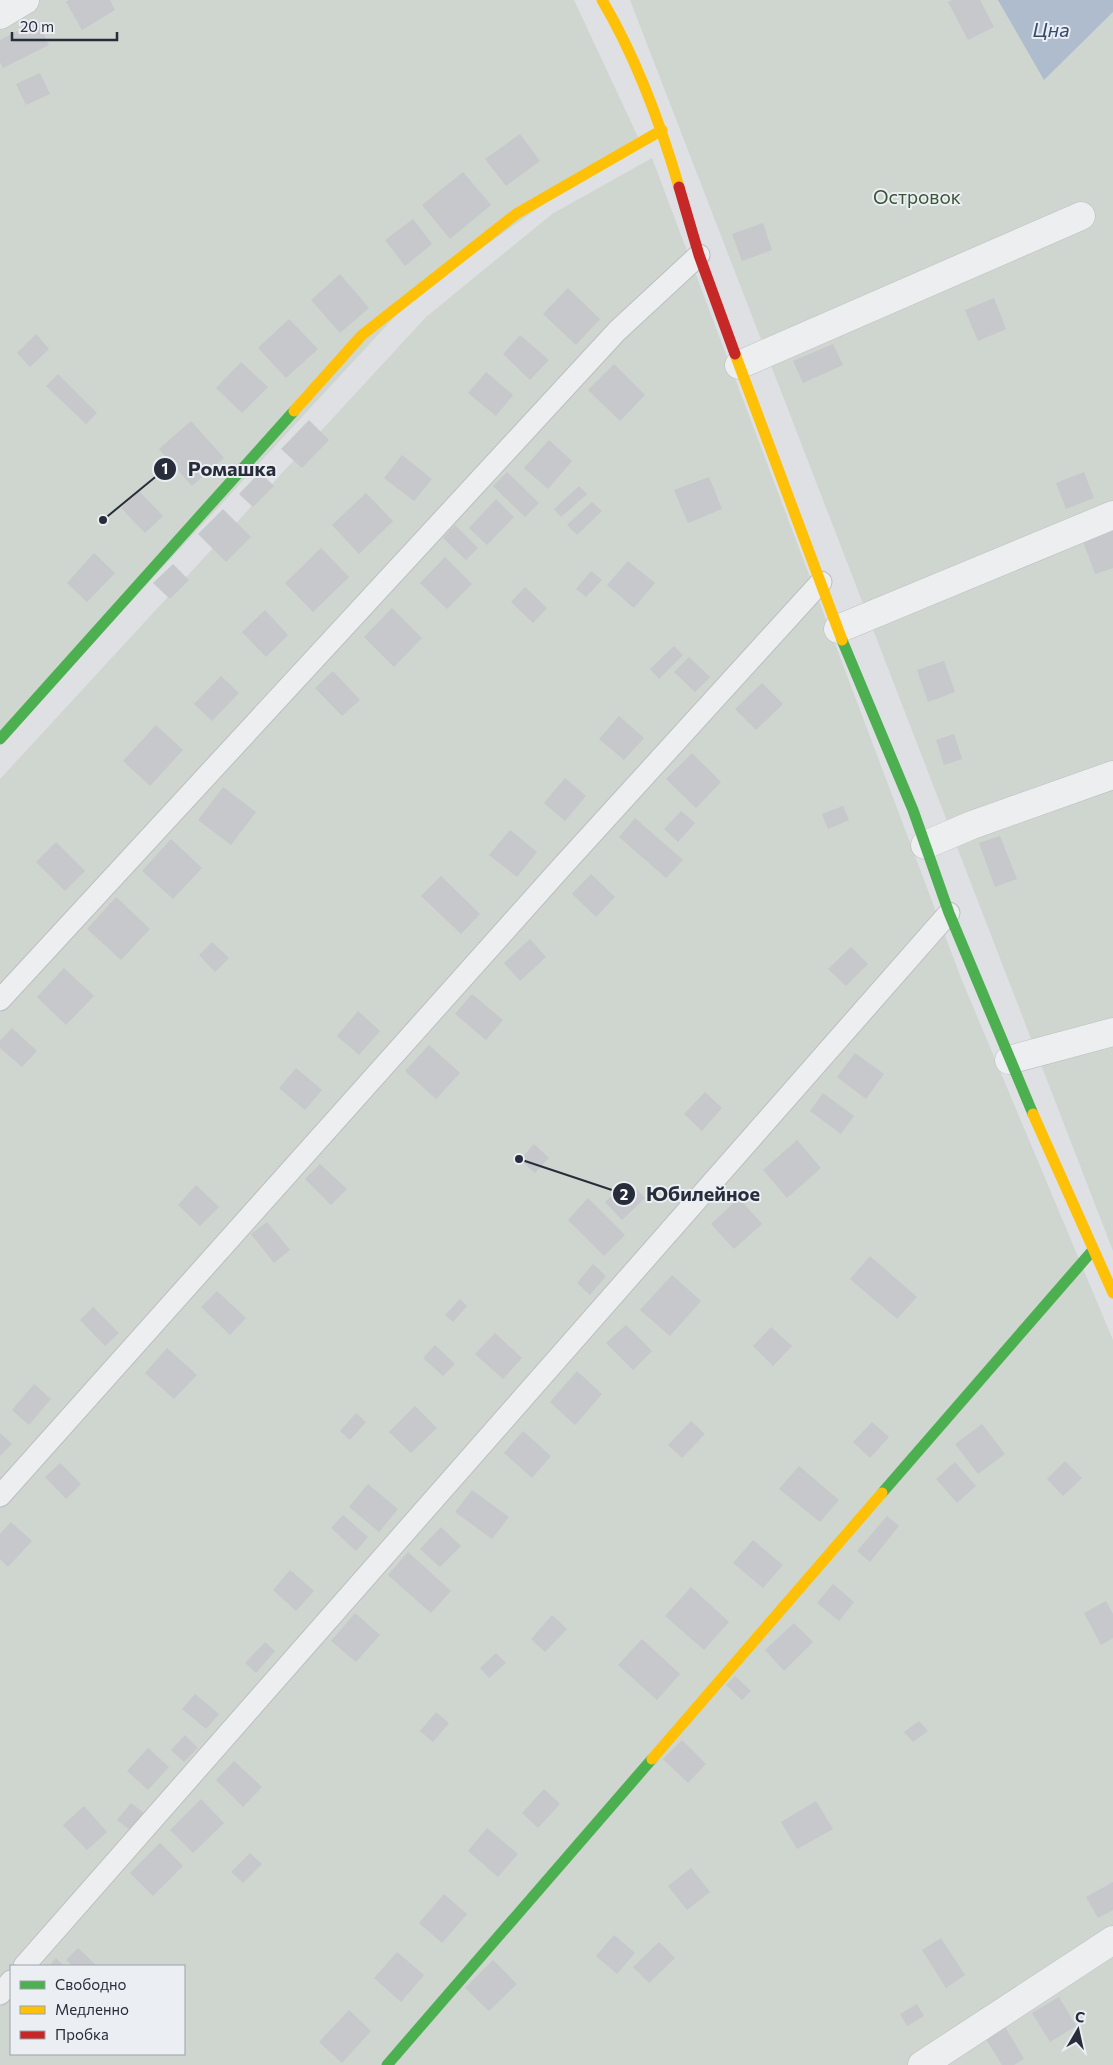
<svg xmlns="http://www.w3.org/2000/svg" width="1113" height="2065" viewBox="0 0 1113 2065" font-family="Commissioner,sans-serif">
<rect width="100%" height="100%" fill="#dee0e3"/>
<path fill="#ced6cf" fill-rule="evenodd" d="M0 0H574L638 137 413 297 0 743Z
M630 0H1113V1251Z
M652 158 961 978 1113 1340V2065H0V779L426 317 552 214ZM11 1966H184V2054H11Z"/>
<path fill="#aebccd" d="M998 0H1113V12L1044 80Z"/>
<path fill="#c6c8cb" d="M69 0H110L115 10 82 30 66 2Z
M952 0H980L994 27 968 40 948 2Z
M37 21 49 45 3 68 0 62V40Z
M40 73 50 94 26 105 16 84Z
M520 134 540 161 506 186 485 159Z
M463 172 491 205 450 239 422 205Z
M413 219 432 244 405 266 385 240Z
M763 223 772 250 742 261 732 234Z
M340 274 369 308 340 333 311 300Z
M568 288 600 319 576 345 543 314Z
M994 298 1006 329 978 341 965 310Z
M289 319 318 349 286 378 258 348Z
M36 334 49 349 30 367 17 353Z
M520 335 549 360 530 380 503 354Z
M833 344 843 365 803 383 793 361Z
M241 362 268 387 242 413 216 388Z
M614 364 645 395 620 421 588 390Z
M486 372 513 395 496 416 468 393Z
M58 374 97 413 86 424 46 386Z
M309 420 329 440 302 468 281 449Z
M191 421 224 458 192 486 159 449Z
M549 440 572 461 548 489 524 468Z
M402 455 432 479 414 501 384 478Z
M260 472 274 486 253 507 239 494Z
M507 472 539 503 525 517 493 486Z
M1084 472 1094 498 1066 509 1056 483Z
M709 477 722 509 688 523 674 490Z
M579 486 587 494 561 517 554 509Z
M139 491 163 516 145 533 121 508Z
M366 493 393 521 359 554 332 525Z
M496 499 514 517 487 545 469 528Z
M592 502 602 511 577 535 567 525Z
M223 509 251 537 226 562 198 534Z
M455 525 478 548 466 560 443 538Z
M1113 530V568L1095 574 1083 541Z
M321 548 349 577 313 612 285 583Z
M94 553 115 573 87 602 67 583Z
M445 557 472 584 447 609 420 583Z
M628 561 655 583 634 608 607 585Z
M173 564 189 580 170 599 153 583Z
M591 571 602 580 586 597 576 589Z
M525 587 547 608 533 623 511 602Z
M392 608 422 638 394 667 364 637Z
M265 610 288 635 266 657 242 632Z
M674 646 683 655 659 679 650 669Z
M689 657 710 677 695 692 674 672Z
M944 661 955 692 928 702 917 670Z
M333 671 360 700 342 716 315 688Z
M221 676 239 693 212 721 194 704Z
M762 683 783 704 756 730 735 709Z
M619 716 644 738 624 760 599 739Z
M156 725 183 750 150 786 123 761Z
M954 734 962 759 944 765 936 740Z
M692 753 721 782 696 808 666 779Z
M565 778 586 796 565 821 544 803Z
M223 787 256 812 231 845 198 820Z
M843 806 849 820 828 829 822 814Z
M681 811 695 823 678 842 664 829Z
M635 818 683 860 666 878 619 837Z
M510 830 537 852 517 877 489 855Z
M1000 836 1017 879 995 887 979 843Z
M171 839 202 868 173 899 142 871Z
M56 842 85 871 65 891 36 862Z
M591 874 615 897 596 917 572 894Z
M441 876 480 914 461 934 421 896Z
M116 897 150 929 121 960 87 929Z
M530 939 546 957 520 981 504 963Z
M212 942 229 958 215 972 199 955Z
M851 947 868 964 846 986 828 969Z
M64 968 94 996 66 1025 37 997Z
M472 994 503 1020 486 1040 455 1014Z
M358 1011 380 1031 359 1055 337 1036Z
M12 1028 37 1051 22 1067 0 1048V1041Z
M429 1045 460 1073 436 1099 405 1071Z
M855 1053 884 1074 866 1099 837 1077Z
M296 1068 322 1090 305 1110 279 1088Z
M705 1092 722 1108 702 1131 684 1114Z
M823 1093 854 1116 841 1134 810 1111Z
M797 1140 821 1168 787 1198 763 1170Z
M534 1144 549 1158 535 1173 520 1160Z
M320 1164 347 1189 331 1205 305 1179Z
M628 1180 645 1198 622 1220 605 1202Z
M196 1185 219 1207 200 1226 178 1205Z
M588 1198 625 1235 604 1256 568 1220Z
M739 1198 762 1224 734 1249 711 1224Z
M267 1222 290 1250 274 1263 251 1234Z
M870 1256 917 1297 897 1319 850 1279Z
M593 1264 606 1276 590 1295 577 1283Z
M672 1275 701 1301 670 1336 640 1310Z
M217 1291 246 1318 230 1335 201 1307Z
M460 1299 467 1306 453 1322 445 1315Z
M93 1307 119 1333 105 1346 80 1320Z
M626 1325 652 1351 633 1370 606 1343Z
M771 1327 792 1346 773 1366 753 1346Z
M495 1333 522 1358 503 1379 475 1354Z
M435 1345 455 1364 443 1376 423 1358Z
M167 1348 197 1375 174 1399 145 1373Z
M577 1371 602 1394 575 1425 550 1402Z
M34 1384 51 1399 29 1425 12 1410Z
M415 1406 437 1428 411 1453 389 1432Z
M356 1413 366 1422 350 1440 340 1431Z
M691 1421 705 1434 682 1458 668 1445Z
M872 1422 889 1437 870 1458 853 1442Z
M982 1424 1005 1454 978 1474 955 1444Z
M523 1431 551 1456 532 1478 504 1453Z
M0 1433 12 1444 0 1456Z
M1065 1461 1082 1478 1063 1496 1047 1479Z
M955 1462 976 1486 957 1503 936 1479Z
M60 1463 81 1484 66 1499 45 1477Z
M799 1466 839 1500 820 1522 779 1489Z
M368 1484 398 1509 379 1532 349 1507Z
M472 1490 509 1517 492 1539 455 1512Z
M343 1515 368 1537 356 1551 331 1528Z
M887 1516 899 1526 870 1562 857 1551Z
M11 1522 32 1541 8 1567 0 1559V1534Z
M441 1527 461 1546 440 1567 420 1549Z
M753 1540 783 1565 763 1588 733 1563Z
M408 1552 451 1591 431 1613 388 1575Z
M290 1570 314 1591 296 1611 273 1590Z
M833 1584 854 1602 839 1621 817 1603Z
M691 1587 729 1622 704 1650 665 1616Z
M1106 1601 1113 1614V1638L1101 1645 1084 1613Z
M355 1613 380 1635 356 1662 331 1641Z
M552 1615 567 1629 545 1652 531 1639Z
M794 1623 813 1642 784 1671 765 1650Z
M642 1639 680 1674 657 1700 618 1665Z
M265 1642 275 1651 256 1673 245 1663Z
M496 1653 506 1663 489 1678 480 1668Z
M735 1676 751 1691 742 1700 726 1685Z
M195 1694 219 1714 206 1729 182 1709Z
M436 1712 449 1723 433 1742 420 1731Z
M919 1721 928 1731 913 1742 904 1732Z
M185 1735 198 1748 184 1762 171 1750Z
M682 1740 706 1764 688 1783 663 1759Z
M148 1748 169 1767 148 1790 127 1771Z
M234 1761 262 1787 243 1807 216 1780Z
M544 1789 560 1804 538 1828 522 1813Z
M201 1799 224 1823 193 1853 170 1830Z
M816 1801 833 1829 797 1849 781 1822Z
M131 1803 144 1813 130 1830 117 1820Z
M84 1806 107 1832 87 1850 63 1825Z
M487 1828 518 1854 498 1877 468 1851Z
M160 1843 183 1866 153 1896 130 1873Z
M250 1853 262 1864 243 1883 231 1872Z
M691 1868 710 1892 687 1910 668 1886Z
M1113 1882V1910L1098 1918 1086 1897Z
M444 1894 467 1914 442 1943 419 1923Z
M614 1935 635 1953 617 1974 596 1956Z
M941 1938 965 1975 946 1988 922 1950Z
M659 1942 675 1958 649 1983 633 1967Z
M78 1948 97 1966H73L66 1960Z
M397 1952 424 1975 401 2002 374 1978Z
M56 1958 64 1966H49Z
M493 1960 517 1984 489 2011 465 1988Z
M1059 1997 1076 2026 1050 2042 1032 2013Z
M917 2004 924 2016 907 2026 900 2014Z
M349 2010 371 2031 342 2063 319 2042Z
M1004 2025 1024 2059 1014 2065H1002L984 2036Z"/>
<g fill="none" stroke-linecap="round" stroke-linejoin="round">
<g stroke="#bcbec1" stroke-width="23">
<path id="lane" d="M0 1000 617 331 699 255
M0 1496 559 870 821 582
M24 1966 949 913
M0 1994 11 1981"/>
</g>
<g stroke="#bcbec1" stroke-width="29">
<path id="street" d="M0 15 25 0
M739 365 1081 216
M838 629 1113 515
M925 845 972 825 1113 775
M1009 1060 1113 1032
M922 2065 1113 1940"/>
</g>
<use href="#lane" stroke="#edeef0" stroke-width="21"/>
<use href="#street" stroke="#edeef0" stroke-width="28"/>
<path stroke="#4caf50" stroke-width="11" d="M842 640 913 810 949 913 1033 1114
M0 739 294 411
M882 1493 1093 1250
M387 2065 652 1759"/>
<path stroke="#ffc107" stroke-width="11" d="M602 0C637 59 660 122 679 187
M735 354 842 640
M294 411 362 335 516 214 662 130
M1033 1114 1113 1293
M652 1759 882 1493"/>
<path stroke="#c62828" stroke-width="11" d="M679 187 699 255 735 354"/>
</g>
<g text-anchor="middle" stroke-width="4" stroke-linejoin="round" paint-order="stroke">
<g font-size="19" fill="#3a5535" stroke="#ebeef3">
<text x="917" y="204">Островок</text>
</g>
<g font-size="20" font-style="italic" fill="#344a6b" stroke="#ebeef3">
<text x="1051" y="37">Цна</text>
</g>
</g>
<path fill="none" stroke="#272d3a" stroke-width="2" d="M103 520L165 469M519 1159L624 1194"/>
<g fill="#272d3a" stroke="#ebeef3" stroke-width="2">
<circle cx="103" cy="520" r="5"/>
<circle cx="519" cy="1159" r="5"/>
<circle cx="165" cy="469" r="12"/>
<circle cx="624" cy="1194" r="12"/>
</g>
<g font-size="15" text-anchor="middle" font-weight="bold" fill="#fff">
<text x="165" y="474">1</text>
<text x="624" y="1200">2</text>
</g>
<g font-size="20" text-anchor="middle" font-weight="bold" fill="#272d3a" stroke="#ebeef3" stroke-width="4" stroke-linejoin="round" paint-order="stroke">
<text x="232" y="476">Ромашка</text>
<text x="703" y="1201">Юбилейное</text>
</g>
<rect x="10" y="1965" width="175" height="90" fill="#ebeef3" stroke="#9da1a9"/>
<rect x="20" y="1981" width="25" height="8" fill="#4caf50" stroke="#9da1a9"/>
<text x="55" y="1990" font-size="15" fill="#272d3a">Свободно</text>
<rect x="20" y="2006" width="25" height="8" fill="#ffc107" stroke="#9da1a9"/>
<text x="55" y="2015" font-size="15" fill="#272d3a">Медленно</text>
<rect x="20" y="2031" width="25" height="8" fill="#c62828" stroke="#9da1a9"/>
<text x="55" y="2040" font-size="15" fill="#272d3a">Пробка</text>
<g transform="translate(1078 2030) rotate(9)" stroke="#ebeef3" stroke-width="4" paint-order="stroke">
<path d="M0-4L9 19L0 12L-9 19Z" fill="#272d3a"/>
<text y="-8" font-size="14" font-weight="bold" text-anchor="middle" fill="#272d3a">С</text>
</g>
<path d="M12 32v8h105v-8" fill="none" stroke="#272d3a" stroke-width="2.5"/>
<text x="20" y="32" font-size="15" fill="#272d3a" stroke="#ebeef3" stroke-width="4" paint-order="stroke">20 m</text>
</svg>
